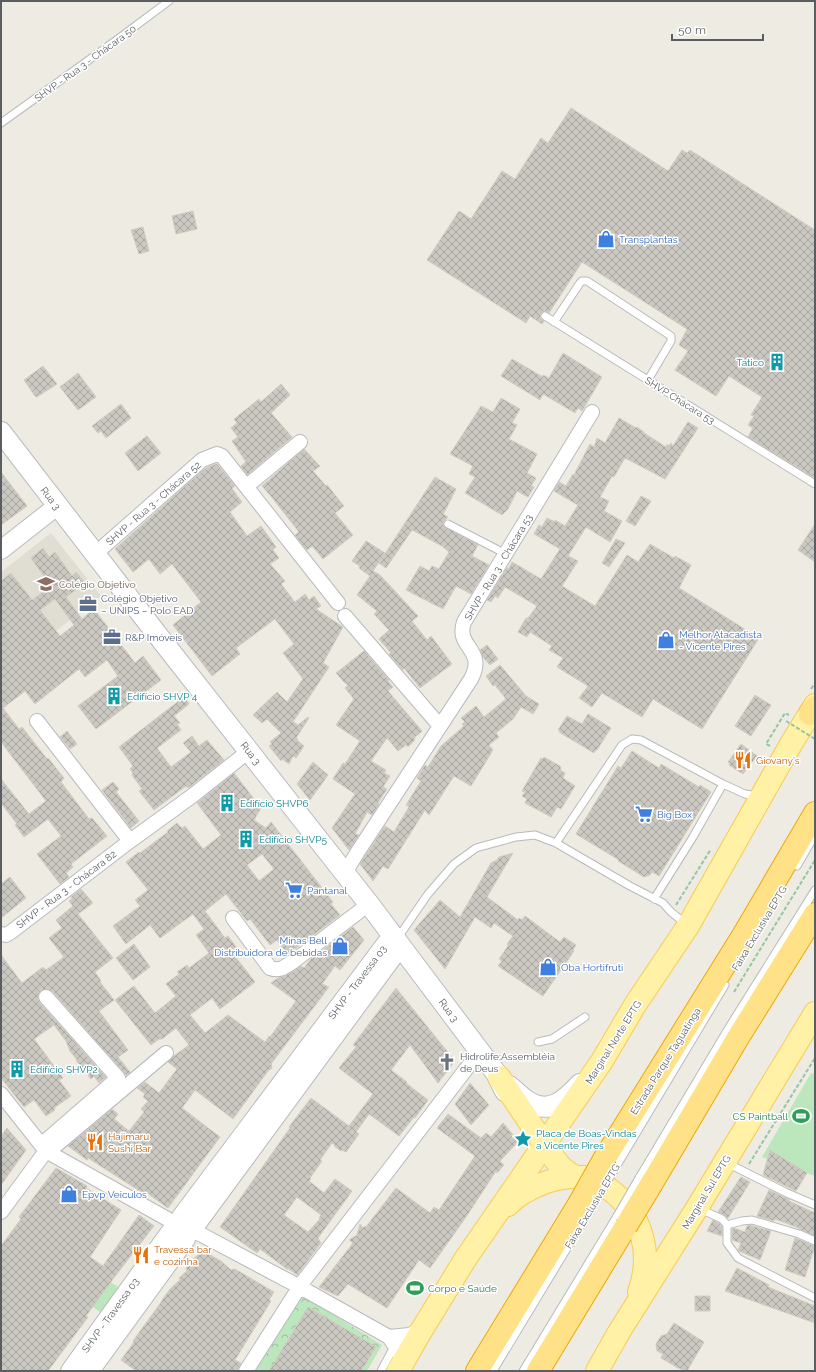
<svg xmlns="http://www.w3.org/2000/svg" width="816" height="1372" viewBox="0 0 816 1372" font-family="Raleway,sans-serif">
<defs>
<pattern id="park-crowns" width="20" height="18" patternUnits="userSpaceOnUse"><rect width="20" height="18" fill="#bce7bd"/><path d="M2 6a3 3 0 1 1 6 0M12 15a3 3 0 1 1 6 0" fill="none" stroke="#9cbe9d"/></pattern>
<pattern id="building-cross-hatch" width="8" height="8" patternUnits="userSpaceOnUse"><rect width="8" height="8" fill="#cbc8c1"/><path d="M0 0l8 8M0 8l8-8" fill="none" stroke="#a8a6a0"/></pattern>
</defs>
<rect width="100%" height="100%" fill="#eeebe2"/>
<path fill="#e0ddd2" d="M51 533 101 596 35 647 1 604V572Z"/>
<path fill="#bce7bd" d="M811 1073 815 1074V1176L762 1157Z
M69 1254 121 1289 103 1314 51 1278Z"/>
<path fill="url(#park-crowns)" d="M297 1292 382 1345 367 1371H256Z"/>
<path fill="url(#building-cross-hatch)" stroke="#d3cdc0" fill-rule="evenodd" d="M571 108 668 171 682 150 687 153 690 150 815 230V478L748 437 753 428 748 425 754 416 751 415 762 397 729 376 716 396 675 370 688 351 679 345 687 329 582 262 549 313 545 311 541 313 540 318 544 321 542 324 530 316 526 323 427 260 459 211 471 219 502 171 515 179 541 138 548 143Z
M193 211 197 229 176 234 172 216Z
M143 227 149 251 139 254 131 230Z
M563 353 602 377 582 411 578 408 575 413 543 394 540 400 501 376 512 359 543 377V375L549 378Z
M43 366 57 384 37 397 35 396 24 380Z
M78 373 96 397 78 410 60 387Z
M281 384 290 395 271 413 292 437 247 475 241 466 246 462 232 441 238 437 231 428 237 423 234 419 259 399 261 402Z
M501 398 520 409 512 423 517 425 509 439 537 454 527 473 536 478 531 486 534 487 528 497 517 491 508 509 502 515 465 493 475 477 469 474 473 466 450 454 481 406 493 412Z
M121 404 131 418 106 438 101 431 98 433 92 426Z
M619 418 636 428 637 427 644 432V433L666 447 667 444 669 446 671 443 673 446 688 422 698 428 665 479 625 458 614 477 612 476 600 497 609 501 604 511 622 521 610 542 586 527 568 556 578 561 562 586 595 606 627 555 638 562 650 544 674 558 675 556 691 565 679 588 759 638 702 729 653 699 642 717 602 693 592 707 579 698 588 686 557 667 563 658 549 650 552 646 530 632 527 637 518 632 526 618H528L537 606 505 587 498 598 495 596 491 602 487 600 507 568H509L512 562 541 579 560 549 534 534 539 525 542 527 547 518 555 522V520L565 526 578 505 554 491 559 482 566 486 573 474 574 475 590 444 594 447 597 438 605 443Z
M147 436 161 453 138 471 125 453Z
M304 449 320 466 313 471 326 486 327 485 344 506 335 513 353 535 323 559 312 546 307 550 295 535 299 532 270 495 262 486Z
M216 464H217L235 486 232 488 233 490 242 502 230 512 247 536 261 526 276 547 273 550 279 558 270 564 285 581 281 584 295 602 305 594 309 600 314 596 321 606 316 609 343 627 323 663 329 667 293 722 297 724V726L308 717 309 718 296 738 298 739 297 740 304 746 296 758 293 756 289 764 282 759 281 761 269 746 272 744 270 742 281 733 267 719 262 723 253 715 277 692 287 702 303 679 283 653 294 644 275 619 236 648 240 654 212 676 173 625 201 602 172 564 160 574 149 559 133 572 115 549 202 471 208 467Z
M1 472 27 506 1 525Z
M435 477 456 489 445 511 443 514 448 517 443 522 444 526 478 545 472 556 489 565 471 594 456 586 443 609 406 590 420 566 429 571 432 566 439 569 449 552 442 546 412 530 386 568 379 563Z
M641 496 651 501 635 526 626 521Z
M815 524V562L798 550Z
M616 539 625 543 609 567 602 563Z
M366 541 385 553 373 571 380 575 418 616 412 621 427 640 431 636 452 664 420 688 404 668 403 670 389 654 391 653 379 639 389 630 374 614 377 611 357 595 370 576 359 568 360 566 352 561Z
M43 548 49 557 55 552 72 576 76 572 85 583 66 597 82 619 94 609 135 663 143 656 161 680 96 729 78 706 118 676 107 660 85 677 79 669 35 704 25 691 3 708 19 729 22 727 47 759 48 758 64 778 61 782 89 819 92 818 107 836 71 864 73 867 66 873 69 877 60 884 37 854 61 836 48 819 24 837 15 825 17 824 1 803V779L29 814 46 801 1 742V581L11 573 32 600 51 586 31 558ZM55 599 74 625 60 636 40 610Z
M487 645 498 659 490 665 483 657 480 650Z
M364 651 389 680 388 681 393 687 388 691 422 731 414 738 415 740 408 747 406 745 398 751 387 738 371 761 386 770 384 773 390 776 383 787 387 789 378 803 379 804 372 815 367 812 355 834 359 835 349 850 332 828 355 794 333 779 343 763 345 764 360 741 336 725 354 699 345 688 348 685 344 682 336 673Z
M500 665 526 696 539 704 533 714 521 707 513 719 496 733 499 737 489 745 493 750 471 786 454 776 429 815 425 810 388 869 383 866 373 881 360 864 385 826 394 832 409 807 406 805 421 781 417 778 425 765 428 767 441 746 464 726 462 724 465 722 461 718 476 706 484 717 506 699 495 685 493 686 486 676Z
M755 695 771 705 751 736 735 726Z
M184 697 189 704 174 716 180 723 177 724 181 730 157 748 171 767 191 752 183 743 192 736 199 746 207 740 224 760 188 788 186 786 154 810 139 791 142 789 132 775 133 773 130 769 133 766 119 747Z
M588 714 611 728 597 750H596L594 753 559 732 560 731 558 730 567 716 582 724Z
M67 731 77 744 70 749 60 737Z
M741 744 757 756 743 774 729 765 730 763 728 762Z
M632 751 659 768 661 764 699 787 700 785 711 792 659 876 652 872 650 875 644 877 618 861 619 860 576 834 618 766 621 768Z
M544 757 560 766 561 768 560 770 565 773 563 778 575 786 561 809 557 807 551 817 525 803 527 799 522 796 525 792 522 791 541 758 542 759Z
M313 762 328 775 310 800 297 784Z
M234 773 261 808 254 820 266 828 271 822 333 902 331 904 340 915 288 954 277 940 270 945 250 919 247 921 226 894 205 911 225 938 228 936 239 951 234 955 255 982 220 1009 212 998 190 1015 205 1033 228 1015 265 1042 269 1036 270 1037 296 1001 271 983 278 978 289 974 301 966 304 968 311 959 353 927 364 940 340 970 335 966 322 984 329 987 271 1064 272 1068 268 1071 233 1119 195 1090 182 1108 220 1137 168 1208 147 1193 146 1195 88 1158 87 1160 68 1146 112 1109 118 1114 114 1119 129 1131 144 1112 141 1109 148 1101 143 1097 145 1094 137 1088 145 1082 159 1093 177 1069 168 1062 174 1056 189 1045 176 1028 162 1039H159L151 1045 115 1000 134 986 155 1013 176 996 166 984 179 974 177 972 187 965 189 968 209 953 196 935 204 929 193 914 160 938 150 925 126 944 113 926 140 906 135 900 148 890 126 862 139 852 140 853 168 832 167 831 177 823 182 828 185 826 203 849 221 835 197 803ZM262 854 274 869 259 881 247 865Z
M113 782 119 789 116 792 139 821 131 828 102 790Z
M513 853 487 897 518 920 519 918 522 920 525 916 560 942 564 937 576 945 573 950 574 951 543 996 498 966 502 961 499 959 508 946 507 944 513 936 494 923 491 928 475 917 445 969 414 930 440 900 460 917 491 863 497 860 499 857Z
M10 877 26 898 1 918V884Z
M81 889 93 903 78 914 113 958 95 972 101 981 100 982 114 1000 99 1011 128 1050 118 1057 130 1072 126 1075 52 991 48 989 41 990 38 995V999L40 1003 106 1077 99 1083 94 1076 91 1079 76 1060H77L70 1051 66 1041 54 1025 34 1039 63 1078 59 1080 71 1096 54 1108 55 1110 46 1116 34 1100 24 1107 1 1078V955L22 983 43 967 46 970 64 957 49 938 62 928 56 920 73 906 69 901 72 899 71 897Z
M134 944 150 967 133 980 116 958Z
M396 988 455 1061 438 1083 410 1045 391 1070 407 1082 406 1083 428 1100 415 1118 414 1117 399 1136 369 1114 356 1132 359 1134 346 1152 342 1150 341 1151 334 1146 335 1145 332 1143 320 1160 322 1161 310 1178 311 1179 309 1181 324 1193 335 1179 352 1191 318 1238 321 1243 297 1275 289 1269H287L260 1249 257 1253 220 1227 290 1128 289 1127 311 1098 349 1126 373 1094 339 1068 356 1047 353 1045ZM297 1197 321 1215 319 1218 320 1219 308 1232 284 1215Z
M470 1083 489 1105 471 1125 455 1104Z
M448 1114 481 1138 486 1133 491 1137 503 1123 517 1139 516 1144 500 1161 504 1165 497 1173 496 1171 466 1217 430 1268 419 1260 387 1308 348 1284 338 1296 319 1287 353 1243 349 1240 357 1235 360 1224 363 1228 365 1226 366 1227 396 1188 430 1213 434 1207 439 1210 475 1156 437 1128Z
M7 1128 26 1150 1 1185V1136Z
M770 1150 807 1173 796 1191 763 1175Z
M56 1168 87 1186 86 1188 121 1210 90 1257 103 1266 139 1215 154 1226 113 1279 86 1316 88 1317 48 1371H1V1246L21 1219 19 1217Z
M741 1177 750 1182 728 1218 724 1215 718 1212Z
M769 1190 790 1200 789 1201 815 1213V1236L799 1229V1228L775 1219 774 1221 757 1216Z
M713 1220 719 1223 722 1227V1236L707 1231Z
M749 1225 771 1231 760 1260 739 1251 738 1250 741 1243 732 1240V1229L734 1228 745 1232 747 1226Z
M795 1238 815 1246 805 1277 785 1270Z
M203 1251 221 1261 231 1270 235 1269 274 1292 269 1300 271 1301 235 1360 241 1363 238 1371H136L121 1360 134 1342 133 1341 162 1301V1300L170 1289 180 1280 179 1278 187 1271 186 1268 194 1262 193 1259Z
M737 1268 769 1285 768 1287 815 1306V1323L725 1291Z
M695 1296H710V1311H695Z
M308 1307 376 1347 361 1371H269Z
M674 1323 704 1342 687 1371 678 1368 661 1358 663 1354 657 1351 656 1344 661 1336 667 1334Z"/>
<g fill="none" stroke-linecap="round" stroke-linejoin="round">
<g stroke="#b7babf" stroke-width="9">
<path id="service" d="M1 123 118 39 169 1
M545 316 815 484
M554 322 580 283 582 281H587L671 336V341L648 380
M448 524 506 554
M723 784 745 794 758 796
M556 843 622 745 632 739 641 740 723 784 693 837 654 899
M797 866 815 835
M397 939 428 894 454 864 476 848 516 837 535 835 556 843 630 886 663 903 671 912 686 924
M538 1042 552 1039 585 1017
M727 1163 787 1193 815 1205
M616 1167 725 985
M639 1178 728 1029 815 890
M700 1209 722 1219 727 1225 742 1221 752 1220 799 1234 815 1241
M727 1225V1243L738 1258 815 1298
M381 1371 395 1345
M493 1371 592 1207
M523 1371 617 1216"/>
</g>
<g stroke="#b7babf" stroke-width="16">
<path id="minor" d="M247 486 300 442
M95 554 202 460 217 454 222 456 338 603
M345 616 440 726
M37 721 130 841
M345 873 357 853 471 679C487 649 455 648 464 622L592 412
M233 918 270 968C280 972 286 966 294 961L369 904
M1 934 6 935 11 932 130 841 192 796 249 751
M1 1094 46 1151 171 1221 202 1235 300 1287 389 1337 398 1350 403 1363
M41 1145 118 1078 46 997
M48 1152 166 1053
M1 1212 46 1151
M389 1337 409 1335 421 1331
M246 1371 302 1283 480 1051"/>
</g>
<g stroke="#b7babf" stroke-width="20">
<path id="tertiary" d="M1 550 57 506
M70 1371 170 1232 184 1226 181 1217 387 942 397 939 398 950 196 1225 184 1226 186 1239 90 1371"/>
</g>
<g stroke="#b7bbc1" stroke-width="22">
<path id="secondary" d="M1 432 163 642 369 904 496 1073 505 1091
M509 1086C516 1091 522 1098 529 1102 550 1115 566 1099 580 1084"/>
</g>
<g stroke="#f9cb4f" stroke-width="24">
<path id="primary" d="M499 1077 553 1157 562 1168 573 1176
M508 1205C513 1200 519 1195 525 1192 542 1182 564 1175 584 1177 593 1178 601 1183 609 1189 642 1213 653 1254 639 1292
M398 1371 421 1331 466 1258 602 1061 635 1005 688 926 791 744 815 705
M597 1371 619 1332 697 1208 815 1013"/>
</g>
<g stroke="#f0a700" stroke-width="24">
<path id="motorway" d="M810 714 815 707
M606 1156 744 934 815 813
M652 1183 739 1036 815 914
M477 1371 579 1204
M538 1371 626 1226"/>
</g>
<path stroke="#94c6a3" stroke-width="2" stroke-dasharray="4 2" stroke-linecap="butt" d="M811 689 815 683
M770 746 766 744 785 713 789 715
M676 905 711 849
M734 992 815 860
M749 1164 815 1058"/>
<use href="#service" stroke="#fff" stroke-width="7"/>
<use href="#minor" stroke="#fff" stroke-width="14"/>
<use href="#tertiary" stroke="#fff" stroke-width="18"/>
<use href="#secondary" stroke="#fff" stroke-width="20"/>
<use href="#primary" stroke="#fff1a6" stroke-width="22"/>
<use href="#motorway" stroke="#ffe288" stroke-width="22"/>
<g stroke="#b7babf" stroke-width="9" stroke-linecap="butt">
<path id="service-bridge" d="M592 1207 616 1167
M617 1216 639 1178"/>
</g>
<g stroke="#f0a700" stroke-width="24" stroke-linecap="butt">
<path id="motorway-bridge" d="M579 1204 606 1156
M626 1226 652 1183"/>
</g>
<path stroke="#94c6a3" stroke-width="2" stroke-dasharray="4 2" stroke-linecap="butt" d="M786 721 815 739"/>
<use href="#service-bridge" stroke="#fff" stroke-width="7"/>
<use href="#motorway-bridge" stroke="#ffe288" stroke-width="22"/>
</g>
<defs>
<g id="shop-bare" transform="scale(1.38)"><path d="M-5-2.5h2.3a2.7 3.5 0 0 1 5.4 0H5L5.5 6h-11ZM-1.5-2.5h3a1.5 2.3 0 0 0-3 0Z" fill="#3f7fe0" stroke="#fff" stroke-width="2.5" paint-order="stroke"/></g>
<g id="building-bare" transform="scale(1.38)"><path d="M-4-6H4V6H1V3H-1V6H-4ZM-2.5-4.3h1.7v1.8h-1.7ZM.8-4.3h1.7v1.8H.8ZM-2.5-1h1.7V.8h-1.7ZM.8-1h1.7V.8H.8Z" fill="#0f9aa8" stroke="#fff" stroke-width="2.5" paint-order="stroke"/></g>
<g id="university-bare" transform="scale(1.38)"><path d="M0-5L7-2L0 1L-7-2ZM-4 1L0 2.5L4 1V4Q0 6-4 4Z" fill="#8d6e63" stroke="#fff" stroke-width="2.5" paint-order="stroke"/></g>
<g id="office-bare" transform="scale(1.38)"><path d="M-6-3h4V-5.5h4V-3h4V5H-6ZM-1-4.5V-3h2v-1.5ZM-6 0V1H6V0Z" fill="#5c6f8a" stroke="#fff" stroke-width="2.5" paint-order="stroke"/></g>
<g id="restaurant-bare" transform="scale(1.38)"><path d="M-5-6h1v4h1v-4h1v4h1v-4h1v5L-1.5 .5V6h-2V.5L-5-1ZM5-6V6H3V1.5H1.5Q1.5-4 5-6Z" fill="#e8710a" stroke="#fff" stroke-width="2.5" paint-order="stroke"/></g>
<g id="supermarket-bare" transform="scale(1.38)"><path d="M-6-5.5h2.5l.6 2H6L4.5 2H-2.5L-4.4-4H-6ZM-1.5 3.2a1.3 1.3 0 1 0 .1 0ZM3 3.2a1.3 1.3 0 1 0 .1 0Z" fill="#3f7fe0" stroke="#fff" stroke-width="2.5" paint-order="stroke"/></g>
<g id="church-bare" transform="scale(1.38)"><path d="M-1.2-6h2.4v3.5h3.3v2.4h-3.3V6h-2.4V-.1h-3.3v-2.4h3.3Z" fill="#6b7280" stroke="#fff" stroke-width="2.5" paint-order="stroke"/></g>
<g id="stadium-bare" transform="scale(1.38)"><path d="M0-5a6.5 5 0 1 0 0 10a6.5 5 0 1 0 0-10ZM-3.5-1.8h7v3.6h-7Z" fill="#2e9e5b" stroke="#fff" stroke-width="2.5" paint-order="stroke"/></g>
<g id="sight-bare" transform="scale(1.38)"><path d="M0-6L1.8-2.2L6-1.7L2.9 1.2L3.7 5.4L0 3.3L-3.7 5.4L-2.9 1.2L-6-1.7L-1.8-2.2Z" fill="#0f9aa8" stroke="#fff" stroke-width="2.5" paint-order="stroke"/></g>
</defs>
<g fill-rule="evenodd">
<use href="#shop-bare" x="606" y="239"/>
<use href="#building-bare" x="777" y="362"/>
<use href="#university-bare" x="46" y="584"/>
<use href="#office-bare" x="88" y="604"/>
<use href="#office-bare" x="112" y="637"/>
<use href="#shop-bare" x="666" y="640"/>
<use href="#building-bare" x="114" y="696"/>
<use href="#restaurant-bare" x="743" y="760"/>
<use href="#building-bare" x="227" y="803"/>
<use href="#supermarket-bare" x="644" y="814"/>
<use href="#building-bare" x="246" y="839"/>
<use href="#supermarket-bare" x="294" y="890"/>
<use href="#shop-bare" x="340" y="946"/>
<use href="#shop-bare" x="548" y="967"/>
<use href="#church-bare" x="447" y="1062"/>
<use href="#building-bare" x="17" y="1069"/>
<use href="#stadium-bare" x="801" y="1116"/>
<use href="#sight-bare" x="523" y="1139"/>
<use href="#restaurant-bare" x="95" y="1142"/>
<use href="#shop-bare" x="69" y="1194"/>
<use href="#restaurant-bare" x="141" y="1255"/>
<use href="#stadium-bare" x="415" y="1288"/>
</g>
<g text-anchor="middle" stroke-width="3" stroke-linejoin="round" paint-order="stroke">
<g font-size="10" fill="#5a5e63" stroke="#fff">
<text transform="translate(85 63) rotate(-36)" y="4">SHVP - Rua 3 - Chácara 50</text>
<text transform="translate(680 400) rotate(32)" y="4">SHVP Chácara 53</text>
<text transform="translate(51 498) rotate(53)" y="4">Rua 3</text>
<text transform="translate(153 503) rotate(-41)" y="4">SHVP - Rua 3 - Chácara 52</text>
<text transform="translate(498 567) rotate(-59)" y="4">SHVP - Rua 3 - Chácara 53</text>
<text transform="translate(251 753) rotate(52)" y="4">Rua 3</text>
<text transform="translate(66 889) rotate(-37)" y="4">SHVP - Rua 3 - Chácara 82</text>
<text transform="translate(759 928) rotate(-59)" y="4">Faixa Exclusiva EPTG</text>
<text transform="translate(357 982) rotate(-53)" y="4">SHVP - Travessa 03</text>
<text transform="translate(449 1010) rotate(54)" y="4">Rua 3</text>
<text transform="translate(613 1042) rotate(-58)" y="4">Marginal Norte EPTG</text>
<text transform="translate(665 1061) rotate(-58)" y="4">Estrada Parque Taguatinga</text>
<text transform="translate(706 1192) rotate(-59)" y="4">Marginal Sul EPTG</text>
<text transform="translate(592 1206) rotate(-59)" y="4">Faixa Exclusiva EPTG</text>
<text transform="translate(110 1315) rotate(-54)" y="4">SHVP - Travessa 03</text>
</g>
<g font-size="10" fill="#366cbe" stroke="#fff" text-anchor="start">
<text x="619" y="243">Transplantas</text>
<text x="679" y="638">Melhor Atacadista<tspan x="679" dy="12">- Vicente Pires</tspan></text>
<text x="657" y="818">Big Box</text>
<text x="307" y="894">Pantanal</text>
<text x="327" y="944" text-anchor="end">Minas Bell<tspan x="327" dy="12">Distribuidora de bebidas</tspan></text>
<text x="561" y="971">Oba Hortifruti</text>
<text x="82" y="1198">Epvp Veiculos</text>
</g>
<g font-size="10" fill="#0d838f" stroke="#fff" text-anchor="start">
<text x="764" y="366" text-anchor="end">Tatico</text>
<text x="127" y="700">Edifício SHVP 4</text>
<text x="240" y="807">Edifício SHVP6</text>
<text x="259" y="843">Edifício SHVP5</text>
<text x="30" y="1073">Edifício SHVP2</text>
<text x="536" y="1137">Placa de Boas-Vindas<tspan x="536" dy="12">a Vicente Pires</tspan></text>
</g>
<g font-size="10" fill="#785e54" stroke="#fff" text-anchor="start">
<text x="59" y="588">Colégio Objetivo</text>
</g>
<g font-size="10" fill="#4e5e75" stroke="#fff" text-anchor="start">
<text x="101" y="602">Colégio Objetivo<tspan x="101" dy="12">– UNIPS – Polo EAD</tspan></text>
<text x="125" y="641">R&amp;P Imóveis</text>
</g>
<g font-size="10" fill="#c56008" stroke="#fff" text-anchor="start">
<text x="756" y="764">Giovany's</text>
<text x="108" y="1140">Hajimaru<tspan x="108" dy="12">Sushi Bar</tspan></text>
<text x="154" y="1253">Travessa bar<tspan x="154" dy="12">e cozinha</tspan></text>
</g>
<g font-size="10" fill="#5b616d" stroke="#fff" text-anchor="start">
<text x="460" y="1060">Hidrolife;Assembléia<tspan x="460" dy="12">de Deus</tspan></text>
</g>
<g font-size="10" fill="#27864d" stroke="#fff" text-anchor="end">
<text x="788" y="1120">CS Paintball</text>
<text x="428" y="1292" text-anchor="start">Corpo e Saúde</text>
</g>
</g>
<rect width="816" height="1372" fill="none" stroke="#5a5e63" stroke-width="4"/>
<path d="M672 34v6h91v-6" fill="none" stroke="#5a5e63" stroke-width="2"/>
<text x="678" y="34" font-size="12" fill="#5a5e63" stroke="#ffffff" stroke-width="3" paint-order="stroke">50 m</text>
</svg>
